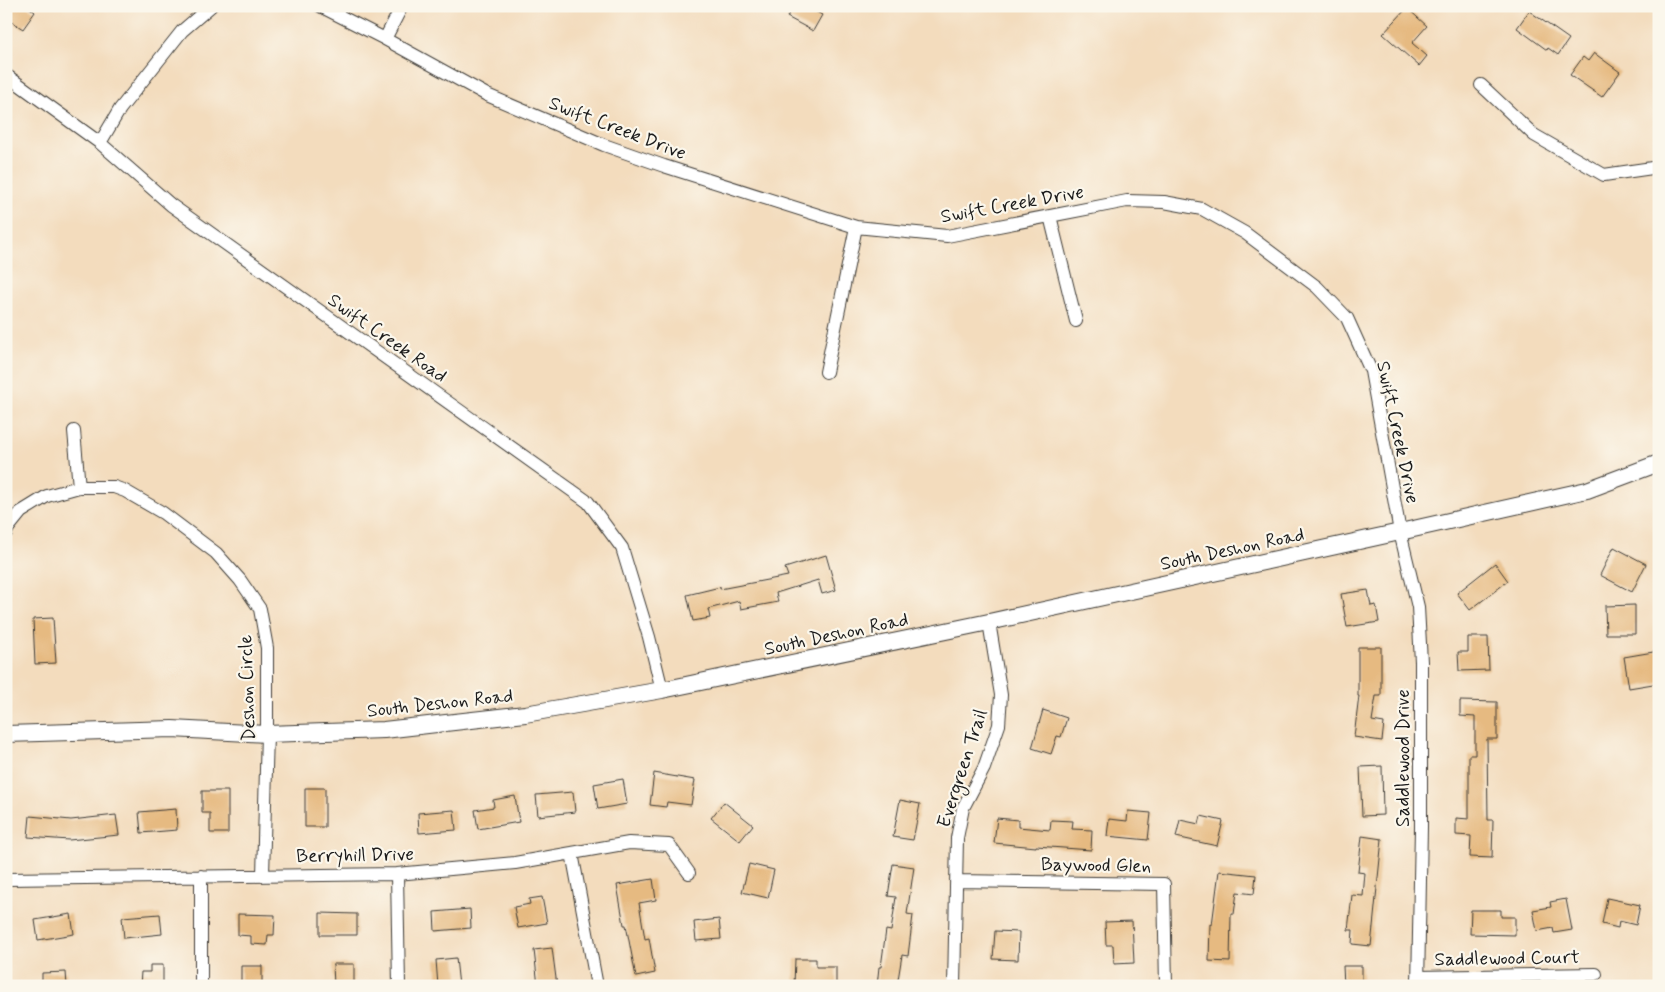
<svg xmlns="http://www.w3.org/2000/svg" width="1665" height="992" viewBox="0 0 1665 992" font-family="Mynerve,sans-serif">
<rect width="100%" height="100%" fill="#fbf7ec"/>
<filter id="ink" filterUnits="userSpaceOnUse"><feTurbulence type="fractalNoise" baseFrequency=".02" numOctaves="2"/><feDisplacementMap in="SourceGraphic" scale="10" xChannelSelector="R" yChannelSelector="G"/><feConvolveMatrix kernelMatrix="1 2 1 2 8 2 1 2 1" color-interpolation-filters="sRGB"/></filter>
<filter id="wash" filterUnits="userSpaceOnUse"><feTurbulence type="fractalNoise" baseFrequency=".0096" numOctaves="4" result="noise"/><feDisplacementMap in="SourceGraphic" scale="20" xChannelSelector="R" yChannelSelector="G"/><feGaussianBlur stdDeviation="1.12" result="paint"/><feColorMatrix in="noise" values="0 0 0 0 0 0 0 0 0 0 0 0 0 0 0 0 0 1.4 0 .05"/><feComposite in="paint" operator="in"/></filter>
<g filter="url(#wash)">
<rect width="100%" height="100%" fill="#f3dcbd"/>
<g id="blocks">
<path fill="#e6ba81" d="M6 6H27L35 12 23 29 12 22 6 30Z
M793 6H806L822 15 813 31 787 17Z
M1407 8 1427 26 1412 43 1427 56 1419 66 1383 34Z
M1529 11 1569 39 1558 55 1548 48 1547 50 1517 28Z
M1594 53 1620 72 1602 97 1570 75 1583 57 1588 61Z
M1614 547 1646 564 1632 592 1600 575Z
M826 555 836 590 822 594 818 580 776 593 778 602 741 609 739 601 708 609 710 618 693 621 687 595 720 587V589L788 576 785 568Z
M1495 563 1508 581 1470 610 1457 593Z
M1368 590 1371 606 1376 605 1379 622 1347 627 1341 594Z
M1635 605V634H1606L1605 606Z
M53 618 56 663 35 664 33 619Z
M1468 637H1488L1489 670 1459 671 1458 652H1468Z
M1358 647H1381V696H1376L1372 721 1384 723 1382 741 1354 737 1359 696H1358Z
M1659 651V683L1629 688 1624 657Z
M1460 701 1497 702V739H1487L1488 820H1493L1492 858 1470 857 1471 836 1456 835V818L1469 819V755H1475V717L1460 716Z
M1043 710 1067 718 1061 737 1057 736 1051 754 1032 748Z
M1382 766 1383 815 1362 816 1360 767Z
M654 773 695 780 691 805 667 802 666 807 650 805Z
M623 779 627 804 598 809 594 784Z
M305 788H325V827H305Z
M202 791H228V833H210V813H202Z
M573 792 575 812 538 816 536 795Z
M515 796 519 822 478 829 475 810 494 807 493 800Z
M900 800 920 804 913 840 893 837Z
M724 802 753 825 740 841 711 818Z
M176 809 177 830 141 833 139 812Z
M454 810 456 830 419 833 418 813Z
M1128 811 1151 813 1148 840 1107 836 1109 819 1127 821Z
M116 815 119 835 69 840 28 837 30 816 71 820Z
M1201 816 1223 821 1217 846 1176 837 1180 820 1199 824Z
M997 818 1018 820V827L1050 830 1051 820 1073 821 1072 829 1092 830 1091 850 1036 846V847L994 843Z
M1362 836 1382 839 1371 946 1352 944 1353 930H1348L1352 895 1363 896 1365 873 1358 872Z
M749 864 774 870 768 898 742 892Z
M893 864 914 867 907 914 913 915 908 956 902 955 897 986H877L879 967H881L886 930 891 931 896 897 888 896Z
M1219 871 1256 875 1254 894 1237 892 1234 914H1231L1230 962 1209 961 1210 924 1212 925Z
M653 879 656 900 639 903 645 939 649 938 655 973 636 977 626 925H624L617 885Z
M542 897 547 923 518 928 514 907 530 904 529 899Z
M1607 898 1640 905 1636 925 1619 921 1618 928 1602 924Z
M1566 899 1572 930 1554 933 1553 928 1537 931 1533 910 1551 907 1550 902Z
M470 909 471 928 435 931 434 912Z
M1471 910H1501V917H1515V935L1470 934Z
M320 913 357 914V935H320Z
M71 914 74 934 38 940 35 920Z
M160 914 162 934 124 938 122 917Z
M238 914 275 915 274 935H268L267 945 251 944V936L238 935Z
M719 919 721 939 696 941 694 922Z
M1132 921 1134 963 1114 964 1113 945H1106L1105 922Z
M995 931 1019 932 1018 960 993 959Z
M552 948 557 986H538L534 950Z
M456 958 459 986H438L436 960Z
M795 959H816V967H836V986L794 985Z
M333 964H354V986H334Z
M150 965H163V986H140L141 972H150Z
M241 966H262V986H241Z
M1343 966H1362V986H1344Z
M66 972 67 986H42V973Z"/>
</g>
</g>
<g filter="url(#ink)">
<use href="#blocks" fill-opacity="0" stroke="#3c3934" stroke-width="1"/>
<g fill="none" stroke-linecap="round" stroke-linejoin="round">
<g stroke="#3c3934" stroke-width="14">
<path id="minor" d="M320 6 385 39 487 95 604 145 664 166 856 227 947 236 1127 201 1164 202 1202 209 1245 233 1317 287 1347 318 1371 371 1400 532 1418 607 1421 662V827L1418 986
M385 39 402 6
M6 75 100 143 171 205 588 502 622 548 649 637 662 690
M1481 85 1534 135 1604 175 1659 167
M100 143 120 109 182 31 211 6
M1050 216 1076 321
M826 372 856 227
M74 431 79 487
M6 533 8 528 21 512 47 496 79 487H114L125 491 163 513 216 553 240 580 260 609 267 648V734L263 875
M572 853 597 986
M397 874 399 986
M201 876V986
M6 879 397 874 515 863 629 843 669 845 689 873
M956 881 1164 884 1166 986
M1418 977 1596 974
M954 986 957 838 963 808 984 768 999 725 1001 695 989 622"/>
</g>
<g stroke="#3c3934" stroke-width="18">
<path id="tertiary" d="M6 734 172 729 267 734 384 730 525 714 662 690 989 622 1400 532 1587 490 1659 463"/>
</g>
<use href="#minor" stroke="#fff" stroke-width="12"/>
<use href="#tertiary" stroke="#fff" stroke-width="16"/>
</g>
</g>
<g text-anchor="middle" stroke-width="4.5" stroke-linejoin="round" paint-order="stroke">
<g font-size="19" fill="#1c1c1c" stroke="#fbf7ec">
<text transform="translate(618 127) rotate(21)" y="7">Swift Creek Drive</text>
<text transform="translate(1012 203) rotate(-10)" y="7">Swift Creek Drive</text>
<text transform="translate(388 337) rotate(35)" y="7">Swift Creek Road</text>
<text transform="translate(1399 432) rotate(78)" y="7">Swift Creek Drive</text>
<text transform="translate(1232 548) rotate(-12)" y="7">South Deshon Road</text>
<text transform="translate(836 633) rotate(-12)" y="7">South Deshon Road</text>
<text transform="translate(246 688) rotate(-92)" y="7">Deshon Circle</text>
<text transform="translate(440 702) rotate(-6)" y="7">South Deshon Road</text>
<text transform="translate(1402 758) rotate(-90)" y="7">Saddlewood Drive</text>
<text transform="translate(961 768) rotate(-72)" y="7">Evergreen Trail</text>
<text transform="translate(355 854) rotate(-1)" y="7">Berryhill Drive</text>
<text transform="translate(1096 864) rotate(1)" y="7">Baywood Glen</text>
<text transform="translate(1507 957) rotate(-1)" y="7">Saddlewood Court</text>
</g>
</g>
<rect width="1665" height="992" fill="none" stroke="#fbf7ec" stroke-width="25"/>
</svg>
